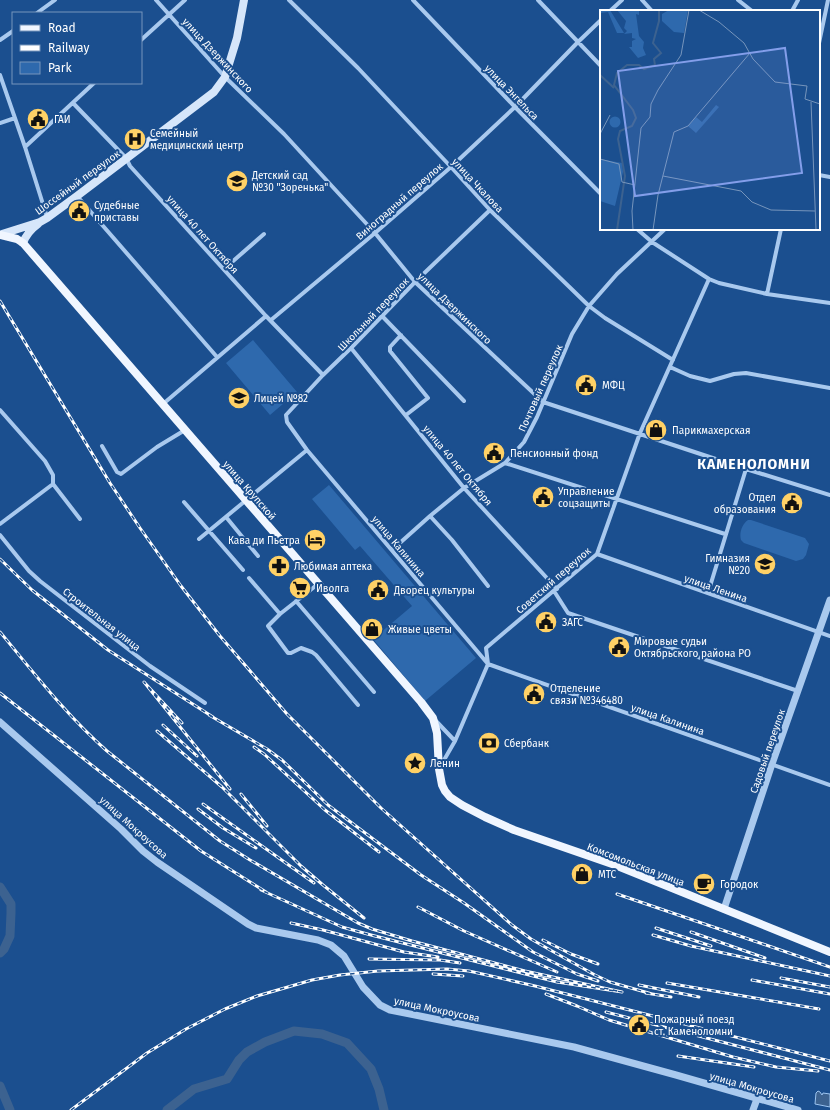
<svg xmlns="http://www.w3.org/2000/svg" width="830" height="1110" viewBox="0 0 830 1110" font-family="'Fira Sans',sans-serif">
<rect width="100%" height="100%" fill="#1b4f8f"/>
<path fill="#2e69ad" d="M253 340 297 392 270 415 226 363Z
M329 485 476 658 425 701 373 639 412 606 360 546 355 550 312 499Z
M748 520H751L805 538 809 544 806 555 803 559 796 561 744 543 741 540C739 533 742 524 748 520Z"/>
<path fill="#3c6290" stroke="#9cc4f0" d="M818 1091 820 1092 822 1095 823 1093 830 1094V1107L815 1104 816 1093Z"/>
<g fill="none" stroke-linecap="round" stroke-linejoin="round">
<path stroke="#3c6290" stroke-width="9" d="M0 887 11 904V913L10 936 4 949 0 953
M0 1086 10 1110
M167 1110 194 1089 227 1079 239 1060 247 1052 265 1042 294 1031 322 1034 347 1043 371 1069 379 1089 384 1110"/>
<path stroke="#a9c9ee" stroke-width="4" d="M156 0 225 77 284 134 375 233 415 282 543 402 746 469 830 495
M289 0 358 68 451 167 490 210 589 306 605 318 673 360
M413 0 515 107 601 194
M538 0 601 66
M642 0 652 11
M738 0 752 11
M610 11 622 0
M792 11 798 0
M37 13 55 0
M0 40 13 31
M141 40 185 0
M819 43 828 0
M0 75 25 147 47 217
M73 103 126 158 130 166 266 316 323 375
M0 123 15 118
M25 147 94 83
M819 175 830 177
M77 196 217 357
M490 210 415 282 351 348 323 375 286 415 287 422 307 450 488 664 830 785
M637 229 652 242 709 279 719 283 767 294 830 303
M224 269 264 234
M767 294 781 229
M383 317 464 401
M271 320 375 233 451 167 515 107 578 42 601 20
M401 335 390 347V351L428 398 406 415
M351 348 464 488 557 589
M670 367 690 376 710 381 734 374 746 373 830 388
M163 404 266 316
M0 410 45 461 53 475V484L80 519
M102 446 117 472 121 474 157 447 185 430
M505 463 725 534
M184 502 243 570
M430 516 452 540 488 586
M226 517 258 556
M0 524 53 484
M0 535 29 571 40 581 150 666 205 703
M199 539 307 450
M392 550 430 516 464 488 505 463 524 442 537 417 572 334 589 306 617 274 665 229
M597 554 830 636
M249 578 280 614
M318 584 280 614 268 626 288 653H291L301 648 312 652 316 655 358 705
M554 591 568 613 798 691
M708 593 746 469
M296 601 374 692
M436 721 455 741
M440 767 455 741 488 664 486 648 597 554 640 433 709 279"/>
<path stroke="#a9c9ee" stroke-width="7" d="M0 722 121 829 143 851 157 862 248 924 256 928 318 940 331 945 344 956 363 987 380 1005 390 1010 574 1047 676 1075 798 1110
M724 909 772 764 830 600
M753 1110 757 1099"/>
<path stroke="#d6e6fa" stroke-width="8" d="M2 234 40 222 47 218 77 196 214 92 225 77 237 38 244 0
M23 243C26 235 31 229 38 224"/>
<path stroke="#f0f6ff" stroke-width="8" d="M0 235 17 239 23 243 421 702 433 718 437 733 439 769 442 785 445 791 450 797 462 805 485 817 514 830 615 865 830 952"/>
<g stroke="#fff" stroke-width="3">
<path id="rail" d="M0 301 110 483 140 528 181 586 220 636 287 714 381 808 512 925 531 939 552 951 595 975 610 982 652 994
M0 559 32 590 108 650 213 717
M0 632C34 673 67 716 107 751L220 841 250 860 358 923 372 929 412 941 525 971 622 992 557 982 371 935 342 927 261 890
M0 693 201 851 266 892
M209 715 267 749 282 760 328 805 421 875 464 903 533 952 577 974 598 981
M182 723 144 682 230 789
M163 725 197 756
M157 731 222 787 301 866 323 885 364 918
M254 747 264 754 325 810 379 852
M241 794 267 826
M203 804 314 883
M198 809 223 828 256 848
M617 894 830 967
M418 907 464 931 557 972
M291 923 323 930 404 952 438 957
M656 928 711 946
M691 932 765 958
M653 935 691 946 830 976
M543 940 571 954 598 964
M369 959 440 960 460 963
M433 974 463 976
M781 978 830 987
M752 980 830 994
M667 983 819 1009
M639 985 699 997
M646 993 671 997
M546 994 577 1006 609 1020 733 1057 776 1067 818 1071
M606 1012 830 1070
M678 1056 754 1067
M71 1110 147 1053 186 1029 225 1009 257 996 312 980 340 975 378 971 447 969 469 971 535 986 830 1061"/>
</g>
<use href="#rail" stroke="#1b4f8f" stroke-width="1.5" stroke-dasharray="4.5" stroke-linecap="butt"/>
</g>
<defs>
<g id="civic-disc" transform="scale(1.15)"><circle r="9.5" fill="#ffd166" stroke="#1b4f8f"/><path d="M-.6-6.5H3V-4.5H.6V-3L4-1V1h2V6H-6V1h2V-1L-.6-3ZM-1.2 2.5V6h2.4V2.5Z" fill="#111"/></g>
<g id="hospital-disc" transform="scale(1.15)"><circle r="9.5" fill="#ffd166" stroke="#1b4f8f"/><path d="M-5-5h3v3.5h4V-5h3V5h-3V1.5h-4V5h-3Z" fill="#111"/></g>
<g id="school-disc" transform="scale(1.15)"><circle r="9.5" fill="#ffd166" stroke="#1b4f8f"/><path d="M0-5L7-2L0 1L-7-2ZM-4 1L0 2.5L4 1V4Q0 6-4 4Z" fill="#111"/></g>
<g id="shop-disc" transform="scale(1.15)"><circle r="9.5" fill="#ffd166" stroke="#1b4f8f"/><path d="M-5-2.5h2.3a2.7 3.5 0 0 1 5.4 0H5L5.5 6h-11ZM-1.5-2.5h3a1.5 2.3 0 0 0-3 0Z" fill="#111"/></g>
<g id="hotel-disc" transform="scale(1.15)"><circle r="9.5" fill="#ffd166" stroke="#1b4f8f"/><path d="M-6-4.5h1.5V1H6V5H4.5V3h-9V5H-6ZM-4 0a1.8 1.8 0 1 1 3.6 0ZM.5 0V-2.5h3Q6-2.5 6 0Z" fill="#111"/></g>
<g id="pharmacy-disc" transform="scale(1.15)"><circle r="9.5" fill="#ffd166" stroke="#1b4f8f"/><path d="M-2-6h4v4h4v4h-4v4h-4v-4h-4v-4h4Z" fill="#111"/></g>
<g id="supermarket-disc" transform="scale(1.15)"><circle r="9.5" fill="#ffd166" stroke="#1b4f8f"/><path d="M-6-5.5h2.5l.6 2H6L4.5 2H-2.5L-4.4-4H-6ZM-1.5 3.2a1.3 1.3 0 1 0 .1 0ZM3 3.2a1.3 1.3 0 1 0 .1 0Z" fill="#111"/></g>
<g id="bank-disc" transform="scale(1.15)"><circle r="9.5" fill="#ffd166" stroke="#1b4f8f"/><path d="M-6-4H6V4H-6ZM0-2.3a2.3 2.3 0 1 0 0 4.6a2.3 2.3 0 1 0 0-4.6Z" fill="#111"/></g>
<g id="sight-disc" transform="scale(1.15)"><circle r="9.5" fill="#ffd166" stroke="#1b4f8f"/><path d="M0-6L1.8-2.2L6-1.7L2.9 1.2L3.7 5.4L0 3.3L-3.7 5.4L-2.9 1.2L-6-1.7L-1.8-2.2Z" fill="#111"/></g>
<g id="cafe-disc" transform="scale(1.15)"><circle r="9.5" fill="#ffd166" stroke="#1b4f8f"/><path d="M-5.5-4.5H6V0H3Q3 3.5 0 3.5H-2.5Q-5.5 3.5-5.5 0ZM3-3.2v2h1.7v-2ZM-6 4.5H4V6H-6Z" fill="#111"/></g>
</defs>
<g fill-rule="evenodd">
<use href="#civic-disc" x="38" y="119"/>
<use href="#hospital-disc" x="135" y="139"/>
<use href="#school-disc" x="237" y="181"/>
<use href="#civic-disc" x="79" y="211"/>
<use href="#civic-disc" x="586" y="385"/>
<use href="#school-disc" x="239" y="398"/>
<use href="#shop-disc" x="656" y="430"/>
<use href="#civic-disc" x="494" y="453"/>
<use href="#civic-disc" x="543" y="497"/>
<use href="#civic-disc" x="792" y="503"/>
<use href="#hotel-disc" x="315" y="540"/>
<use href="#school-disc" x="765" y="564"/>
<use href="#pharmacy-disc" x="279" y="566"/>
<use href="#supermarket-disc" x="300" y="588"/>
<use href="#civic-disc" x="378" y="590"/>
<use href="#civic-disc" x="546" y="622"/>
<use href="#shop-disc" x="372" y="629"/>
<use href="#civic-disc" x="619" y="647"/>
<use href="#civic-disc" x="534" y="694"/>
<use href="#bank-disc" x="489" y="743"/>
<use href="#sight-disc" x="415" y="763"/>
<use href="#shop-disc" x="582" y="874"/>
<use href="#cafe-disc" x="704" y="884"/>
<use href="#civic-disc" x="639" y="1025"/>
</g>
<g text-anchor="middle" stroke-width="4" stroke-linejoin="round" paint-order="stroke">
<g font-size="10" fill="#fff" stroke="#1b4f8f">
<text transform="translate(218 55) rotate(47)" y="4">улица Дзержинского</text>
<text transform="translate(512 92) rotate(46)" y="4">улица Энгельса</text>
<text transform="translate(77 182) rotate(-36)" y="4">Шоссейный переулок</text>
<text transform="translate(478 185) rotate(47)" y="4">улица Чкалова</text>
<text transform="translate(399 201) rotate(-41)" y="4">Виноградный переулок</text>
<text transform="translate(203 234) rotate(48)" y="4">улица 40 лет Октября</text>
<text transform="translate(455 308) rotate(44)" y="4">улица Дзержинского</text>
<text transform="translate(373 314) rotate(-46)" y="4">Школьный переулок</text>
<text transform="translate(540 388) rotate(-66)" y="4">Почтовый переулок</text>
<text transform="translate(458 465) rotate(50)" y="4">улица 40 лет Октября</text>
<text transform="translate(250 490) rotate(49)" y="4">улица Крупской</text>
<text transform="translate(399 546) rotate(50)" y="4">улица Калинина</text>
<text transform="translate(553 580) rotate(-41)" y="4">Советский переулок</text>
<text transform="translate(716 588) rotate(19)" y="4">улица Ленина</text>
<text transform="translate(102 619) rotate(38)" y="4">Строительная улица</text>
<text transform="translate(668 719) rotate(19)" y="4">улица Калинина</text>
<text transform="translate(767 751) rotate(-71)" y="4">Садовый переулок</text>
<text transform="translate(134 827) rotate(42)" y="4">улица Мокроусова</text>
<text transform="translate(636 864) rotate(21)" y="4">Комсомольская улица</text>
<text transform="translate(437 1009) rotate(12)" y="4">улица Мокроусова</text>
<text transform="translate(752 1087) rotate(16)" y="4">улица Мокроусова</text>
</g>
<g font-size="10" fill="#fff" stroke="#1b4f8f" text-anchor="start">
<text x="54" y="123">ГАИ</text>
<text x="150" y="137">Семейный<tspan x="150" dy="12">медицинский центр</tspan></text>
<text x="252" y="179">Детский сад<tspan x="252" dy="12">№30 "Зоренька"</tspan></text>
<text x="94" y="209">Судебные<tspan x="94" dy="12">приставы</tspan></text>
<text x="602" y="389">МФЦ</text>
<text x="254" y="402">Лицей №82</text>
<text x="672" y="434">Парикмахерская</text>
<text x="510" y="457">Пенсионный фонд</text>
<text x="558" y="495">Управление<tspan x="558" dy="12">соцзащиты</tspan></text>
<text x="776" y="501" text-anchor="end">Отдел<tspan x="776" dy="12">образования</tspan></text>
<text x="300" y="544" text-anchor="end">Кава ди Пьетра</text>
<text x="750" y="562" text-anchor="end">Гимназия<tspan x="750" dy="12">№20</tspan></text>
<text x="294" y="570">Любимая аптека</text>
<text x="316" y="592">Иволга</text>
<text x="394" y="594">Дворец культуры</text>
<text x="562" y="626">ЗАГС</text>
<text x="388" y="633">Живые цветы</text>
<text x="634" y="645">Мировые судьи<tspan x="634" dy="12">Октябрьского района РО</tspan></text>
<text x="550" y="692">Отделение<tspan x="550" dy="12">связи №346480</tspan></text>
<text x="504" y="747">Сбербанк</text>
<text x="430" y="767">Ленин</text>
<text x="598" y="878">МТС</text>
<text x="720" y="888">Городок</text>
<text x="654" y="1023">Пожарный поезд<tspan x="654" dy="12">ст. Каменоломни</tspan></text>
</g>
<g font-size="14" font-weight="bold" letter-spacing="1" fill="#fff" stroke="#1b4f8f">
<text x="754" y="469">КАМЕНОЛОМНИ</text>
</g>
</g>
<g transform="translate(600 10)">
<rect width="220" height="220" fill="#1b4f8f"/>
<path d="M0 0H10L24 23H17L8 2 0 3ZM17 0H39V5L36 4 39 26 44 32 43 38 46 45 38 48 29 37H32V31L36 29 32 28V23L24 24 27 21 24 18 26 11ZM69 0H88L84 23 74 22 62 11V4ZM116 95 119 97 96 123 88 116 96 107 102 112ZM9.5 112a5.5 5.5 0 1 1 11 0a5.5 5.5 0 1 1-11 0ZM0 149 22 153 23 162 15 196 0 191Z" fill="#2e69ad"/>
<path fill="none" stroke="#3c6290" stroke-width="2" d="M0 65 14 78M17 220 25 166 18 129 20 121 32 116 36 108 33 100 14 75 17 63 27 55H39L44 59 55 55 54 49 61 43 53 33 59 11V0"/>
<path fill="none" stroke="#7695bc" stroke-width="1" d="M99 0 119 12 144 33 153 49 175 72 207 76 205 89 220 94M211 92 216 220M0 124 10 105M0 149 19 154 22 172 35 175M63 166 141 181 152 192 171 200 215 201M33 220 32 201 41 118 50 107 51 94 58 80 81 45 89 0M53 220 58 185 74 122 88 116 150 43"/>
<path fill="#839eea" fill-opacity="0.15" stroke="#839eea" stroke-width="2" d="M185 38 202 163 35 186 18 61Z"/>
<rect width="220" height="220" fill="none" stroke="#fff" stroke-width="2"/>
</g>
<rect x="12" y="12" width="130" height="72" fill="#1b4f8f" stroke="#7695bc"/>
<rect x="20" y="25" width="20" height="6" fill="#f0f6ff" stroke="#7695bc"/>
<text x="48" y="32" font-size="12" fill="#ffffff">Road</text>
<rect x="20" y="45" width="20" height="6" fill="#ffffff" stroke="#7695bc"/>
<text x="48" y="52" font-size="12" fill="#ffffff">Railway</text>
<rect x="20" y="62" width="20" height="12" fill="#2e69ad" stroke="#7695bc"/>
<text x="48" y="72" font-size="12" fill="#ffffff">Park</text>
</svg>
